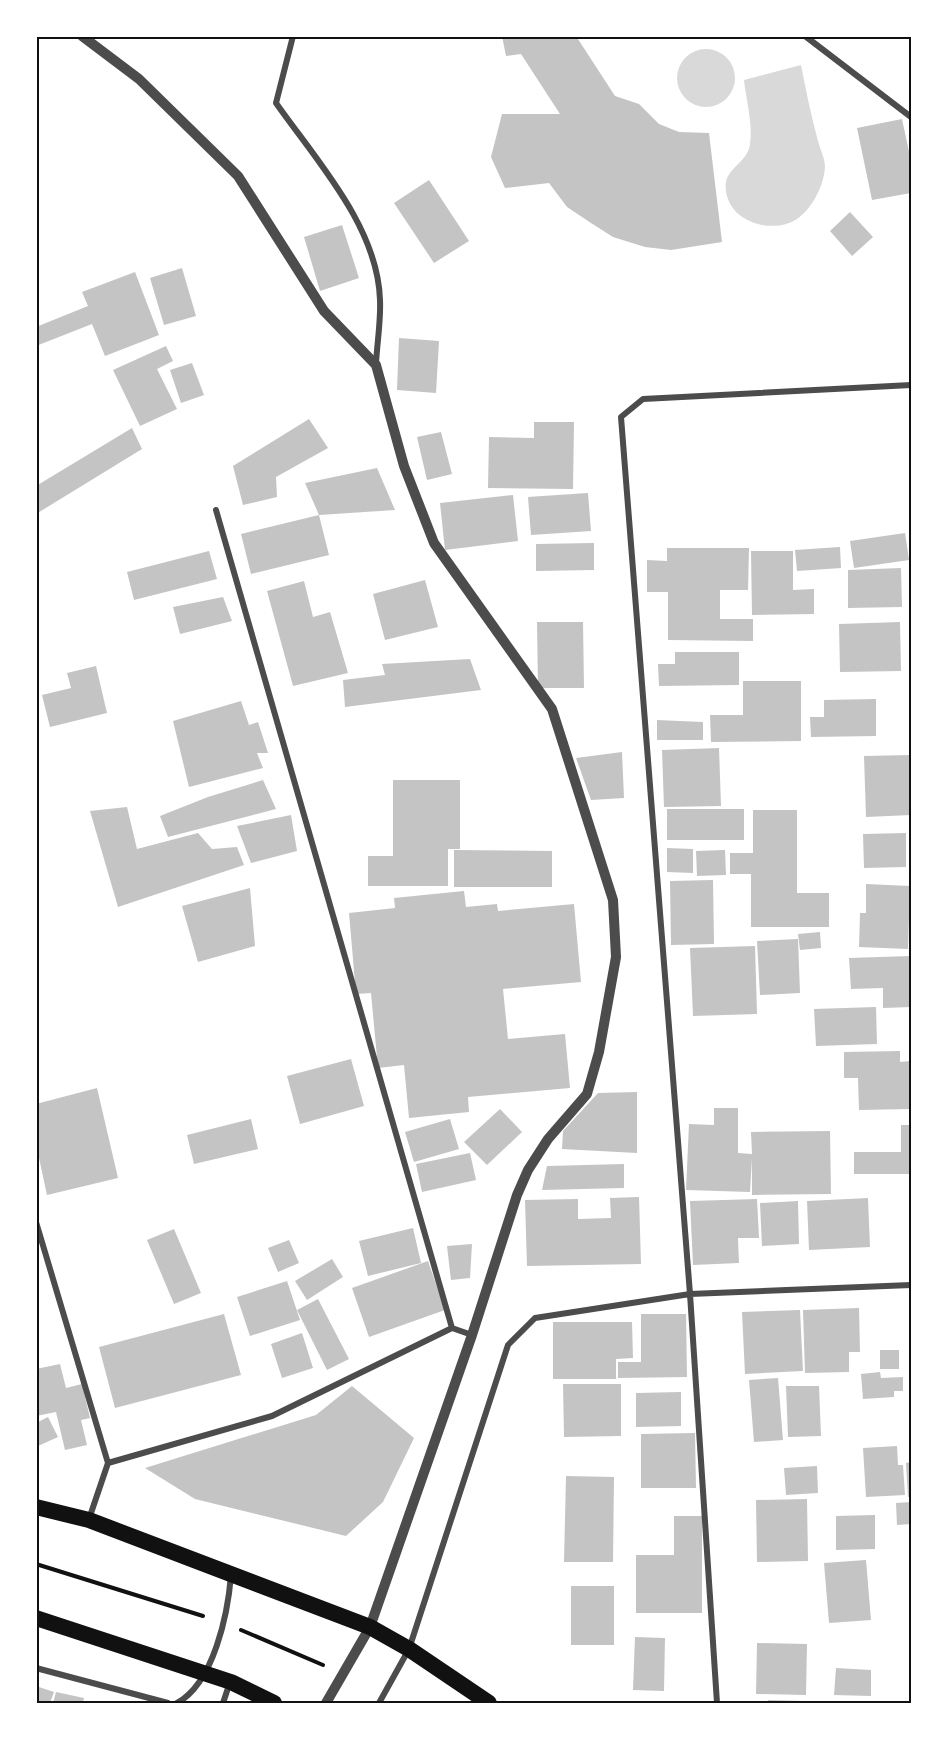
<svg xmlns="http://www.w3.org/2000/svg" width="947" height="1739" viewBox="0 0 947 1739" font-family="Jost,sans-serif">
<rect width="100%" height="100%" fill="#fff"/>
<path fill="#d9d9d9" d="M677 78a29 29 0 1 1 58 0a29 29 0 1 1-58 0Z
M801 65C806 90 811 116 818 141 820 149 825 159 825 167 824 187 809 216 789 223 768 231 736 222 728 199 717 168 747 167 750 144 753 124 746 99 744 80Z"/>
<path fill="#c4c4c4" d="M502 36H576L615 96 639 104 659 124 679 132 709 133 722 242 671 250 645 247 613 237 591 223 567 207 549 183 505 188 491 157 502 114H560L521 54 506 56Z
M902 119 911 161V193L872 200 857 128Z
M429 180 469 241 434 263 394 203Z
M850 212 873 237 852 256 830 231Z
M342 225 359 278 320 291 304 237Z
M182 268 196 316 164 325 150 278Z
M135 272 159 335 105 356 92 324 36 346V327L88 306 82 292Z
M399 338 439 341 436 393 397 390Z
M166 346 173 361 157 369 177 409 140 426 113 370Z
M192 363 204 395 181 403 170 370Z
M309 419 328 448 276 477 277 497 243 505 233 466Z
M534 422H574L573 489 488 488 489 437 534 438Z
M132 428 142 449 36 514V486Z
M441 432 452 474 427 480 417 437Z
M377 468 395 510 319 515 305 483Z
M588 493 591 531 531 535 528 497Z
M513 495 518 541 445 550 440 503Z
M319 515 329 555 251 574 241 534Z
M905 533 909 560 854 568 850 541Z
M594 543V570L536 571V544Z
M840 547 841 568 797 571 795 550Z
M667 548H749L748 590H720V619H753V641L668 640V592H647V560L667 561Z
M209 551 217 579 134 600 127 572Z
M751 551H793V590L814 589V614L752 615Z
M901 568 902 607 848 608V570Z
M425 580 438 627 385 640 373 594Z
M304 581 313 617 330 612 348 673 293 686 267 591Z
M223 597 232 621 180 634 173 607Z
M537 622H583L584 688H538Z
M900 622 901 671 840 672 839 624Z
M675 652H739V685L659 686 658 664H675Z
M470 659 481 690 345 707 343 680 385 675 382 664Z
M96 666 107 713 50 727 42 695 71 688 67 673Z
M743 681H801V741L711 742 710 715H743Z
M876 699V736L811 737 810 717H824V700Z
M241 701 249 725 258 722 268 753H257L263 768 189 787 173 721Z
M657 720 703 722V740H657Z
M719 748 721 806 664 807 662 750Z
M622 752 624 798 591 800 576 758Z
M911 755V815L866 817 864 756Z
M263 780 276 809 168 837 160 816 208 797Z
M393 780H460V849H448V886H368V856H393Z
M127 807 137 849 198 833 212 849 237 847 244 865 118 907 90 811Z
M667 809H744V840H667Z
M753 810H797V893H829V927H751V874H730V853H753Z
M291 815 297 851 251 863 237 826Z
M906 833V867L864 868 863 834Z
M667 848 693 849V873L667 872Z
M454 850 552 851V887H454Z
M725 850 726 875 697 876 696 851Z
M713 880 714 944 671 945 670 881Z
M866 884 910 886 908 949 859 947 860 913H866Z
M250 888 255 946 198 962 182 906Z
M464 891 466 907 497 904 498 911 574 904 581 982 503 989 508 1039 565 1034 570 1088 468 1097 469 1112 409 1118 404 1065 378 1068 371 993 356 994 349 913 395 908 394 898Z
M820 932 821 948 800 950 798 934Z
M798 939 800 993 760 995 757 941Z
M755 946 757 1014 693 1016 690 948Z
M911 956V1007L883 1008V988L851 989 849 958Z
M876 1007 877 1044 816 1046 814 1009Z
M900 1051V1062L911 1061V1109L859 1110 858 1078H844V1052Z
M351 1059 364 1106 300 1124 287 1076Z
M97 1088 118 1178 47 1195 36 1144V1104Z
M637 1092V1153L562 1149 563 1131 598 1093Z
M714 1108H738V1153L752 1154 751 1132 830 1131 831 1194 752 1195V1158L750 1192 686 1190 689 1124 714 1125Z
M500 1109 522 1132 487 1165 464 1142Z
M251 1119 258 1149 194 1164 187 1135Z
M450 1119 459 1149 414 1162 405 1132Z
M901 1125H911V1174H854V1152H901Z
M470 1153 476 1180 422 1192 416 1164Z
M624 1164V1188L542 1190 547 1166Z
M639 1197 641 1264 527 1266 525 1200 578 1199V1219L611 1218 610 1198Z
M868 1198 870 1247 809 1250 807 1201Z
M757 1199 759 1238H738L739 1263 693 1265 690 1201Z
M798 1201 799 1244 762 1246 760 1203Z
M413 1228 421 1263 368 1276 359 1241Z
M174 1229 201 1293 174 1304 147 1240Z
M289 1240 299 1263 278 1272 268 1248Z
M472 1244 470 1278 451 1280 447 1246Z
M332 1259 343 1277 307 1300 295 1281Z
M428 1261 445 1310 369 1337 352 1288Z
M287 1281 300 1320 250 1336 237 1297Z
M318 1299 349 1359 327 1370 297 1310Z
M859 1308 860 1352H849V1372L805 1373 803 1310Z
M800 1310 803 1371 745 1374 742 1312Z
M224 1314 241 1375 115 1408 99 1347Z
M641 1314H686L687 1377 618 1378V1362H641Z
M553 1322H632L633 1358 616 1359V1379H553Z
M302 1333 313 1368 282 1378 271 1344Z
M880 1350H899V1369H880Z
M60 1364 66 1388 82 1384 90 1418 81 1420 87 1445 65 1450 56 1412 36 1416V1369Z
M880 1372 881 1378 903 1377V1391H894V1397L863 1399 861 1374Z
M778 1378 783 1440 754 1442 749 1380Z
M563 1384H621V1436L564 1437Z
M352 1386 414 1438 383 1502 346 1536 195 1499 145 1468 316 1415Z
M786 1386H819L821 1436 788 1437Z
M681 1392V1426L636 1427V1393Z
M48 1417 58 1437 38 1446 36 1423Z
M695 1433 696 1488H641V1434Z
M897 1446 898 1465H903L905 1495 866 1497 863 1448Z
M911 1462V1497H908L906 1463Z
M817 1466 818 1493 786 1495 784 1468Z
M566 1476 614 1477 613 1562H564Z
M807 1499 808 1561 757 1562 756 1500Z
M911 1502V1524L897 1525 896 1503Z
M875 1515V1549L836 1550V1516Z
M674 1516H702V1613H636V1555H674Z
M866 1560 871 1620 829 1623 824 1563Z
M571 1586H614V1645H571Z
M635 1637 665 1638 664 1691 633 1690Z
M757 1643 807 1644 806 1695 756 1694Z
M836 1668 871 1670V1696L834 1695Z
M36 1686 54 1692 50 1703H36Z
M56 1692 84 1698 83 1703H53Z
M768 1700 803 1701V1703H768Z"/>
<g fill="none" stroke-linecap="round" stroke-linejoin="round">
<path stroke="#111" stroke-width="4" d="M36 1564 203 1616
M241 1630 323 1665"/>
<path stroke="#4c4c4c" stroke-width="6" d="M293 36 276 103C316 160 378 227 380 300 381 321 377 343 376 364
M805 36 911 117
M216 510 452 1328 472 1335
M36 1222 108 1463 89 1519
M108 1463 272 1416 452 1328
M36 1668 168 1703
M177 1703C214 1683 228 1613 231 1575
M223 1703 230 1682
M379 1703 409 1649 508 1345 535 1318 690 1294 911 1285
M717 1703 690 1294 621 417 643 399 911 385"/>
<path stroke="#4c4c4c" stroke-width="10" d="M82 36 139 79 238 176 324 311 376 365 404 466 434 543 552 709 613 900 616 957 599 1052 587 1094 548 1139 528 1170 517 1195 472 1335 370 1627 326 1703"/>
<path stroke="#111" stroke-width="16" d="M36 1507 89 1520 370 1627 409 1649 489 1703
M36 1618 231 1682 274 1703"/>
</g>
<rect width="947" height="1739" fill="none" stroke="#ffffff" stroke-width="75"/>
<rect x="38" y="38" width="872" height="1664" fill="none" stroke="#111" stroke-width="2"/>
</svg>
